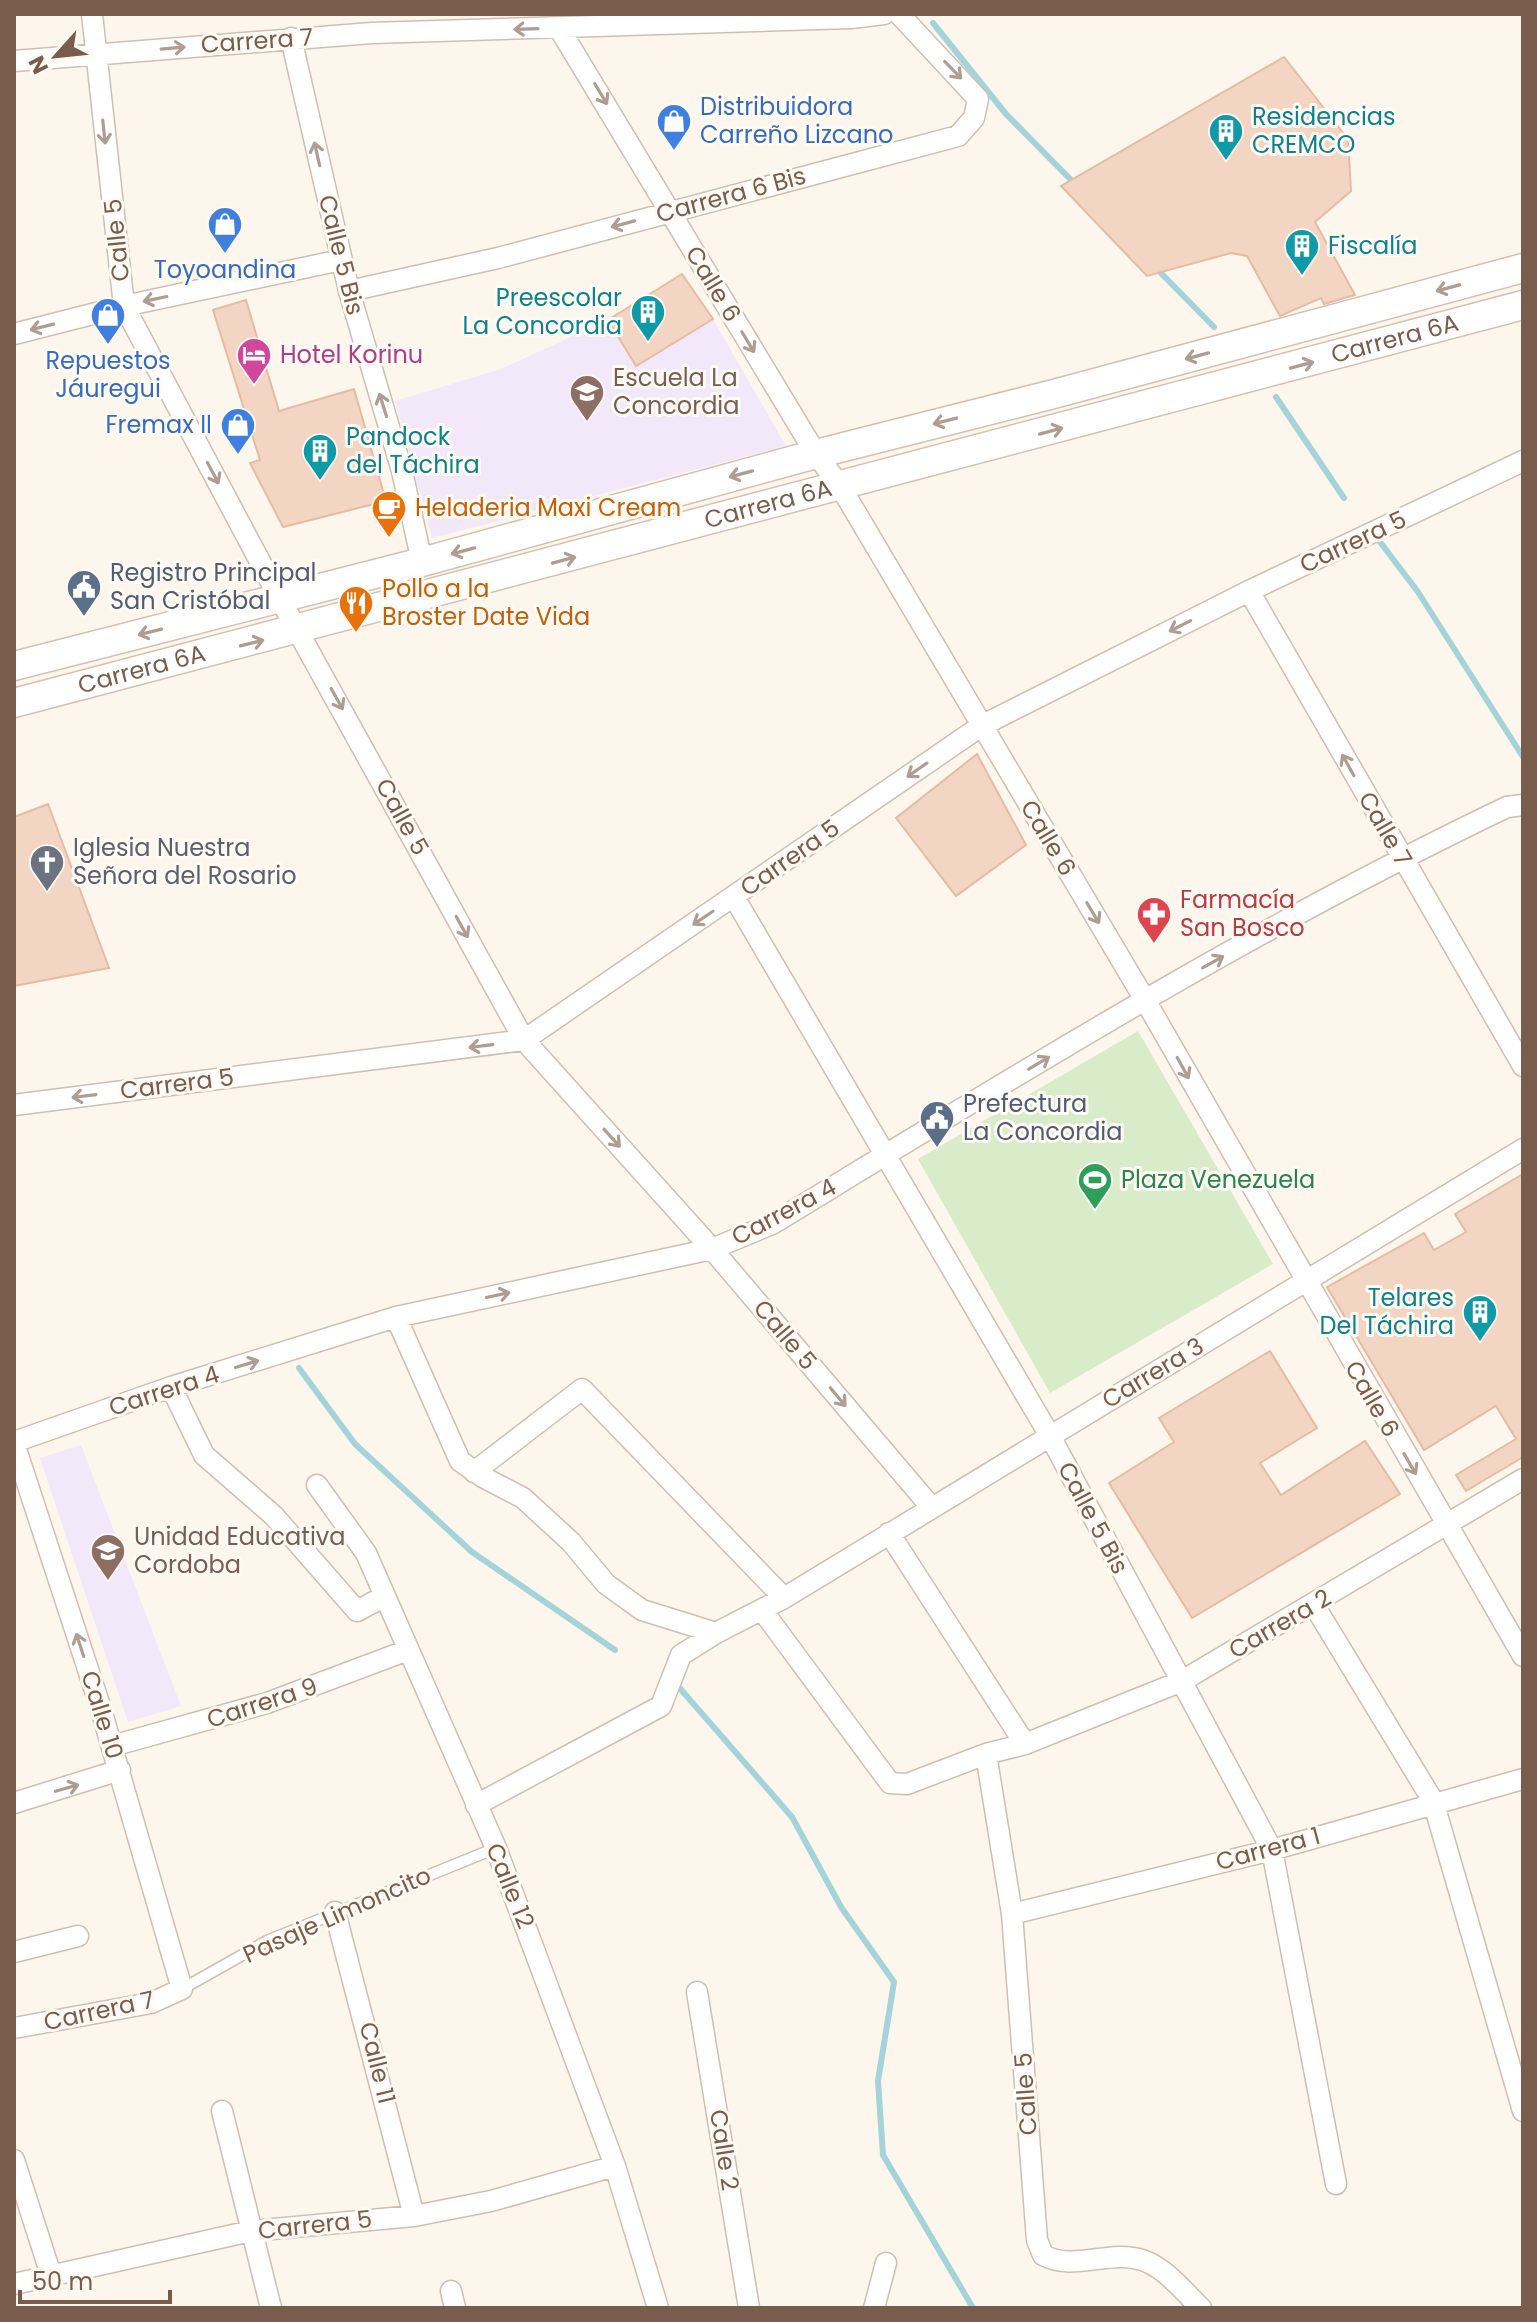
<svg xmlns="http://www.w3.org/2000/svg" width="1537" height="2322" viewBox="0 0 1537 2322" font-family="Poppins,sans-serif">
<rect width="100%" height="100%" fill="#fdf6ec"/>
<path fill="#f3e8fa" d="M713 319 786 446 432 538 395 401 501 369 608 320 637 366Z
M81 1445 181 1706 128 1722 40 1458Z"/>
<path fill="#d8ecc9" d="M1138 1031 1273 1264 1050 1393 918 1159Z"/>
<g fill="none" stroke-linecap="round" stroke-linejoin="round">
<path stroke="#a5d3da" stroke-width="6" d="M933 23 1006 114 1076 185
M1156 268 1214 327
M1276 397 1344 498
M1374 534 1418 592 1523 757
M299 1368 355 1444 472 1552 615 1650
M677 1685 792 1817 841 1907 894 1982 878 2081 883 2155 973 2308"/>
</g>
<path fill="#f3d5c3" stroke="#e6bba3" stroke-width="2" d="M1284 57 1348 139 1351 191 1315 222 1355 295 1324 304 1321 298 1280 316 1247 256 1231 253 1147 276 1061 186Z
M682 274 713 319 636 366 608 320Z
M246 300 279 411 354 389 386 501 283 527 250 463 260 460 213 310Z
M977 754 1026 845 956 896 896 818Z
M48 804 109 968 14 986V817Z
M1523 1174V1457L1466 1491 1456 1475 1516 1439 1496 1406 1424 1450 1327 1287 1424 1233 1434 1250 1466 1232 1455 1214Z
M1270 1351 1317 1428 1260 1463 1281 1495 1365 1441 1400 1494 1192 1618 1109 1483 1174 1442 1159 1418Z"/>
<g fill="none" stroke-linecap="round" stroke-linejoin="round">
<g stroke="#d1beb0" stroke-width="13">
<path id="lane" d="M182 1989 267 1941 496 1848"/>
</g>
<g stroke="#d1beb0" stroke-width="23">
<path id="street" d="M92 14 124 306 280 599 524 1040 712 1249 932 1508
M559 28 816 454 840 486 1145 1000 1523 1656
M291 38 349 291 402 471 422 562
M14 61 372 33 851 18 884 14
M349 291 498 258 958 136 974 118 978 99 899 14
M14 334 124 306 341 260
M1249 591 1523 1066
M734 897 1050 1436 1272 1850 1336 2184
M14 1105 524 1040 981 726 1249 591 1523 461
M396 1317 460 1461 483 1477 523 1498 571 1542 606 1584 642 1610 716 1633 784 1598 1523 1149
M171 1387 204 1455 274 1516 357 1611 385 1596
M14 1442 171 1387 396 1317 712 1249 772 1224C1012 1078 1253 928 1507 807L1523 805
M14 1443 100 1706 182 1989 151 2003 14 2028
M474 1472 582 1389 784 1598
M317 1485 366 1553 496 1848 615 2166 658 2308
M889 1533 1025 1744
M1314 1605 1433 1801 1523 2111
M762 1610 890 1783 907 1784 986 1754 1025 1744 1182 1681 1523 1479
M112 1746 267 1703 408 1650
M986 1754 1012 1914 1037 2240 1043 2255C1074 2272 1110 2249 1142 2260 1165 2267 1184 2292 1201 2308
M14 1803 120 1770
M476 1805 661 1706 681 1655 716 1633
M335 1912 414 2216
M1012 1914 1272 1850 1523 1779
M14 1952 78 1936
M697 1992 749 2308
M222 2111 271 2308
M14 2160 51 2275
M14 2284 251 2231 414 2216 491 2201 615 2166
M451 2291 455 2308
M874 2308 886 2263"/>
</g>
<g stroke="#d6c0b0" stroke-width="31">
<g id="secondary">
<path d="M14 666 422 562 816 454 1050 395 1523 268"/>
<path id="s1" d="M14 703 1523 305"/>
</g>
</g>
<use href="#lane" stroke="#fff" stroke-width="10"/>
<use href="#street" stroke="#fff" stroke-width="20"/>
<use href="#secondary" stroke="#fff" stroke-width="28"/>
</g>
<defs><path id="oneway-shaft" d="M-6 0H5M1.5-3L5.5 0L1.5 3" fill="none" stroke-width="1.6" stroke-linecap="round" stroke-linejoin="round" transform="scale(2)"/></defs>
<g stroke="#af9d94">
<use href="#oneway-shaft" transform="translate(526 29) rotate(178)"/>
<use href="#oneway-shaft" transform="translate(173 48) rotate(-5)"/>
<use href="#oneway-shaft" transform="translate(953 70) rotate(46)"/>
<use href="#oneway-shaft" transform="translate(601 94) rotate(59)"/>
<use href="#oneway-shaft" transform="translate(104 132) rotate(84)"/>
<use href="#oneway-shaft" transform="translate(317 154) rotate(-103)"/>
<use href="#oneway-shaft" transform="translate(623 224) rotate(165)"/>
<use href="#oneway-shaft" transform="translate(1448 288) rotate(165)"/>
<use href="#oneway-shaft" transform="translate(155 299) rotate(168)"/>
<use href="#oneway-shaft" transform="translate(42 327) rotate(166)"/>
<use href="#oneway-shaft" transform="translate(748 342) rotate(59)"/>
<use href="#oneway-shaft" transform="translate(1197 356) rotate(165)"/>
<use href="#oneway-shaft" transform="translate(1302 365) rotate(-15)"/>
<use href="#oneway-shaft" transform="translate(383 405) rotate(-107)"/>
<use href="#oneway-shaft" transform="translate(945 421) rotate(166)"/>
<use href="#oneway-shaft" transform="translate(1051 431) rotate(-15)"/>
<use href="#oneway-shaft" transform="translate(213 473) rotate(62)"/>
<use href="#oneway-shaft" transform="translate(741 474) rotate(165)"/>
<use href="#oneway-shaft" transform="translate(463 551) rotate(165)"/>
<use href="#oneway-shaft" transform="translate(564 560) rotate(-15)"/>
<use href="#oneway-shaft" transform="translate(1180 626) rotate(153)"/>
<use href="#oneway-shaft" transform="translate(150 632) rotate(166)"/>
<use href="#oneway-shaft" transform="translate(252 643) rotate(-14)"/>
<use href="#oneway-shaft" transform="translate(337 699) rotate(61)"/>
<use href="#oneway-shaft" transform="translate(1348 765) rotate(-119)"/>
<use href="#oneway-shaft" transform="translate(917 770) rotate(145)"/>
<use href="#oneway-shaft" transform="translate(1093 913) rotate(59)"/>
<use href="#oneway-shaft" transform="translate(703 918) rotate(146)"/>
<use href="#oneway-shaft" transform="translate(462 927) rotate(61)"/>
<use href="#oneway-shaft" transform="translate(1213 962) rotate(-29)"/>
<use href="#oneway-shaft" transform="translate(481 1046) rotate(173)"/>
<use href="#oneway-shaft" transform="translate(1039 1063) rotate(-31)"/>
<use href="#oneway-shaft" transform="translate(1183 1068) rotate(61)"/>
<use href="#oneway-shaft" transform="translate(84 1096) rotate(173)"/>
<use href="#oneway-shaft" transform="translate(612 1138) rotate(48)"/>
<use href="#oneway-shaft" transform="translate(498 1295) rotate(-12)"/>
<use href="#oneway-shaft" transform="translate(247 1364) rotate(-17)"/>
<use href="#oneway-shaft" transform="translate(838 1397) rotate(50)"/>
<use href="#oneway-shaft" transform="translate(1410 1464) rotate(60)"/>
<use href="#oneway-shaft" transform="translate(80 1645) rotate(-108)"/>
<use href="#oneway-shaft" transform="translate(67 1788) rotate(-16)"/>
</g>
<defs>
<g id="shop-pin" transform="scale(1.8)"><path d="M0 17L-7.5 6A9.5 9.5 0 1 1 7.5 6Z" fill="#3f7fe0" stroke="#fffaf3"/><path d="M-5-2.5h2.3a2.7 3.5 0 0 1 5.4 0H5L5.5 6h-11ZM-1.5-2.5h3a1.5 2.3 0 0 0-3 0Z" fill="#fff"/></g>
<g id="building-pin" transform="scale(1.8)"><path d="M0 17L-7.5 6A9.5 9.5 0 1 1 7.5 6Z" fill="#0f9aa8" stroke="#fffaf3"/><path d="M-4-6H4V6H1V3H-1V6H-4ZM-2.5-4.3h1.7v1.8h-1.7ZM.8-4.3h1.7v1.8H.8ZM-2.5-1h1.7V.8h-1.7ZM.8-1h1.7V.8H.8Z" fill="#fff"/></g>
<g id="hotel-pin" transform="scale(1.8)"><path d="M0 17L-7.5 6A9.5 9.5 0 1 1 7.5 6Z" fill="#d1479c" stroke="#fffaf3"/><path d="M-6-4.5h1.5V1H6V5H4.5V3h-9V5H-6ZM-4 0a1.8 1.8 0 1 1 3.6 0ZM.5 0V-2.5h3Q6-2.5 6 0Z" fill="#fff"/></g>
<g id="school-pin" transform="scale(1.8)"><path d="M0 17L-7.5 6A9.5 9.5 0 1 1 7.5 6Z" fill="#8d6e63" stroke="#fffaf3"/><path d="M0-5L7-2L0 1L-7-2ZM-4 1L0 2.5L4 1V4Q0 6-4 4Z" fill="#fff"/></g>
<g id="cafe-pin" transform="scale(1.8)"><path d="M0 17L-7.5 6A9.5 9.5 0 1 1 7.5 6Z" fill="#e8710a" stroke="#fffaf3"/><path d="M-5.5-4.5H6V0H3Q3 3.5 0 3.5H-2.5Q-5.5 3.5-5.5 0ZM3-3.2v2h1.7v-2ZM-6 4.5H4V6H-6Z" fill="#fff"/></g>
<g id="civic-pin" transform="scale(1.8)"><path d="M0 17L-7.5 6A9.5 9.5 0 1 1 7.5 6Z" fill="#5c6f8a" stroke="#fffaf3"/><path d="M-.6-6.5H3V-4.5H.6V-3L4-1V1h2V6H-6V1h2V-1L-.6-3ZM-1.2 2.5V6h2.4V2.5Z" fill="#fff"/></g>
<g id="restaurant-pin" transform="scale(1.8)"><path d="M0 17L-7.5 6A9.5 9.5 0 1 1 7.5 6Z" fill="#e8710a" stroke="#fffaf3"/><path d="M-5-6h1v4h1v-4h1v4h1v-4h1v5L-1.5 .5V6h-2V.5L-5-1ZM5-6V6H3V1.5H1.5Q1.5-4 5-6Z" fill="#fff"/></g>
<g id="church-pin" transform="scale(1.8)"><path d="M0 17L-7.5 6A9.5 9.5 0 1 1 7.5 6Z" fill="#6b7280" stroke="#fffaf3"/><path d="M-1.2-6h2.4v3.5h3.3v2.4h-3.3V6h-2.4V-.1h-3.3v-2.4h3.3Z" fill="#fff"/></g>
<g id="pharmacy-pin" transform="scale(1.8)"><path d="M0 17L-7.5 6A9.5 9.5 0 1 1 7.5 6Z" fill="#e0444e" stroke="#fffaf3"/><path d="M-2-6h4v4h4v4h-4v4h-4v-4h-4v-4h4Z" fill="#fff"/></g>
<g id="stadium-pin" transform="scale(1.8)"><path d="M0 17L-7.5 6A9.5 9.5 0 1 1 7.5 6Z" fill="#2e9e5b" stroke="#fffaf3"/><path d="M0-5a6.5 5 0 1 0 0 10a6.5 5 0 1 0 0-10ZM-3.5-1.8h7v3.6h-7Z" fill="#fff"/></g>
</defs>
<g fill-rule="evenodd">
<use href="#shop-pin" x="674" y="121"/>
<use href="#building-pin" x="1226" y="131"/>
<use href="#shop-pin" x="225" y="224"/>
<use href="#building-pin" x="1302" y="246"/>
<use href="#building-pin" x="648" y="312"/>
<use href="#shop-pin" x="108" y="315"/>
<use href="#hotel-pin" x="254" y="355"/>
<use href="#school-pin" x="587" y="392"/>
<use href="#shop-pin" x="238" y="425"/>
<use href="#building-pin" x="320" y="451"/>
<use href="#cafe-pin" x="389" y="508"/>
<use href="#civic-pin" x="84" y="587"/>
<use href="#restaurant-pin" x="356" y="603"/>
<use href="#church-pin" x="47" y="862"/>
<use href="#pharmacy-pin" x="1154" y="914"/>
<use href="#civic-pin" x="937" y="1118"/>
<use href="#stadium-pin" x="1095" y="1180"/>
<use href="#building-pin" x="1480" y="1312"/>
<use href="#school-pin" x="108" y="1551"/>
</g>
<g text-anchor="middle" stroke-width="6" stroke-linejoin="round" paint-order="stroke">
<g font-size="24" fill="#7a5c4d" stroke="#fffaf3">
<text transform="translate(257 41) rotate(-4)" y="8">Carrera 7</text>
<text transform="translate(731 195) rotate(-15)" y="8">Carrera 6 Bis</text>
<text transform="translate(117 240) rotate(-96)" y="8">Calle 5</text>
<text transform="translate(341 255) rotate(76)" y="8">Calle 5 Bis</text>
<text transform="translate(713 284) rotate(59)" y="8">Calle 6</text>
<text dy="8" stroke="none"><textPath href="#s1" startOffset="1428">Carrera 6A</textPath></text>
<text dy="8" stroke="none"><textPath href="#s1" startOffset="780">Carrera 6A</textPath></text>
<text transform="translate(1353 542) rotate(-25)" y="8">Carrera 5</text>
<text dy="8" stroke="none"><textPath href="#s1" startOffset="132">Carrera 6A</textPath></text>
<text transform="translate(402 817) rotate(61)" y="8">Calle 5</text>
<text transform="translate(1385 829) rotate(60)" y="8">Calle 7</text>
<text transform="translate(1048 838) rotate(59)" y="8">Calle 6</text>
<text transform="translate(790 858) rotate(-35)" y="8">Carrera 5</text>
<text transform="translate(177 1084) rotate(-7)" y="8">Carrera 5</text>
<text transform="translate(784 1212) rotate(-28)" y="8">Carrera 4</text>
<text transform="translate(785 1335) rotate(50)" y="8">Calle 5</text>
<text transform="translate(1153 1373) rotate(-31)" y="8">Carrera 3</text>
<text transform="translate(164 1391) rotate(-18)" y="8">Carrera 4</text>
<text transform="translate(1372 1399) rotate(60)" y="8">Calle 6</text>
<text transform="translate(1093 1518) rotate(62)" y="8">Calle 5 Bis</text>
<text transform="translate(1280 1624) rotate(-30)" y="8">Carrera 2</text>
<text transform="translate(262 1703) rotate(-18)" y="8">Carrera 9</text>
<text transform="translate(102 1715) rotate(73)" y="8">Calle 10</text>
<text transform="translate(1268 1849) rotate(-15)" y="8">Carrera 1</text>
<text transform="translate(510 1886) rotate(68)" y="8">Calle 12</text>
<text transform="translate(337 1915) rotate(-24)" y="8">Pasaje Limoncito</text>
<text transform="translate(99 2011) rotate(-12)" y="8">Carrera 7</text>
<text transform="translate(377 2063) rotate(76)" y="8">Calle 11</text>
<text transform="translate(1026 2094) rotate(-94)" y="8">Calle 5</text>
<text transform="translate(724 2150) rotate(81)" y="8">Calle 2</text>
<text transform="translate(315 2225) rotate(-6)" y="8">Carrera 5</text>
</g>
<g font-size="24" fill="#366cbe" stroke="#fffaf3">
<text x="700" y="115" text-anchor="start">Distribuidora<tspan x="700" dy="28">Carreño Lizcano</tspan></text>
<text x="225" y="278">Toyoandina</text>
<text x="108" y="369">Repuestos<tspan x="108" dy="28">Jáuregui</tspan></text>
<text x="212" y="433" text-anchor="end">Fremax II</text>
</g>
<g font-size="24" fill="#0d838f" stroke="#fffaf3" text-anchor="start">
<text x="1252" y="125">Residencias<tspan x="1252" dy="28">CREMCO</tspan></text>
<text x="1328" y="254">Fiscalía</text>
<text x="622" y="306" text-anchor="end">Preescolar<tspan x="622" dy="28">La Concordia</tspan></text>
<text x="346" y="445">Pandock<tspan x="346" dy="28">del Táchira</tspan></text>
<text x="1454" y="1306" text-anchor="end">Telares<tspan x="1454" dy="28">Del Táchira</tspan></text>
</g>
<g font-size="24" fill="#b23c85" stroke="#fffaf3" text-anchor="start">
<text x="280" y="363">Hotel Korinu</text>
</g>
<g font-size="24" fill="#785e54" stroke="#fffaf3" text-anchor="start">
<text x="613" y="386">Escuela La<tspan x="613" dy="28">Concordia</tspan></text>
<text x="134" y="1545">Unidad Educativa<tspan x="134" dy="28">Cordoba</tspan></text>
</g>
<g font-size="24" fill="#c56008" stroke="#fffaf3" text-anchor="start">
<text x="415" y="516">Heladeria Maxi Cream</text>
<text x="382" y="597">Pollo a la<tspan x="382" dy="28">Broster Date Vida</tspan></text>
</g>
<g font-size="24" fill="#4e5e75" stroke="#fffaf3" text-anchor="start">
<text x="110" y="581">Registro Principal<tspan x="110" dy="28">San Cristóbal</tspan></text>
<text x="963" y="1112">Prefectura<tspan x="963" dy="28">La Concordia</tspan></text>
</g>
<g font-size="24" fill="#5b616d" stroke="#fffaf3" text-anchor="start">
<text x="73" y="856">Iglesia Nuestra<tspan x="73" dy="28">Señora del Rosario</tspan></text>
</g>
<g font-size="24" fill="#be3a42" stroke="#fffaf3" text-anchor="start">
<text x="1180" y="908">Farmacía<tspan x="1180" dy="28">San Bosco</tspan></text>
</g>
<g font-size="24" fill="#27864d" stroke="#fffaf3" text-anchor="start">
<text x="1121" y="1188">Plaza Venezuela</text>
</g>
</g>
<rect width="1537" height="2322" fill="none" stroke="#7a5c4d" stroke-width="32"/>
<g transform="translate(56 56) rotate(243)" stroke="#fffaf3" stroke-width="6" paint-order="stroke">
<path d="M0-6L14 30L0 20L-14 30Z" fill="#7a5c4d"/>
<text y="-12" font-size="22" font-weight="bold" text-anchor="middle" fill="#7a5c4d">N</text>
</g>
<path d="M20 2290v12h150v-12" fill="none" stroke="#7a5c4d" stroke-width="4"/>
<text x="32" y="2290" font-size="24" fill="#7a5c4d" stroke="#fffaf3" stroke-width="6" paint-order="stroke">50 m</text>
</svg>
